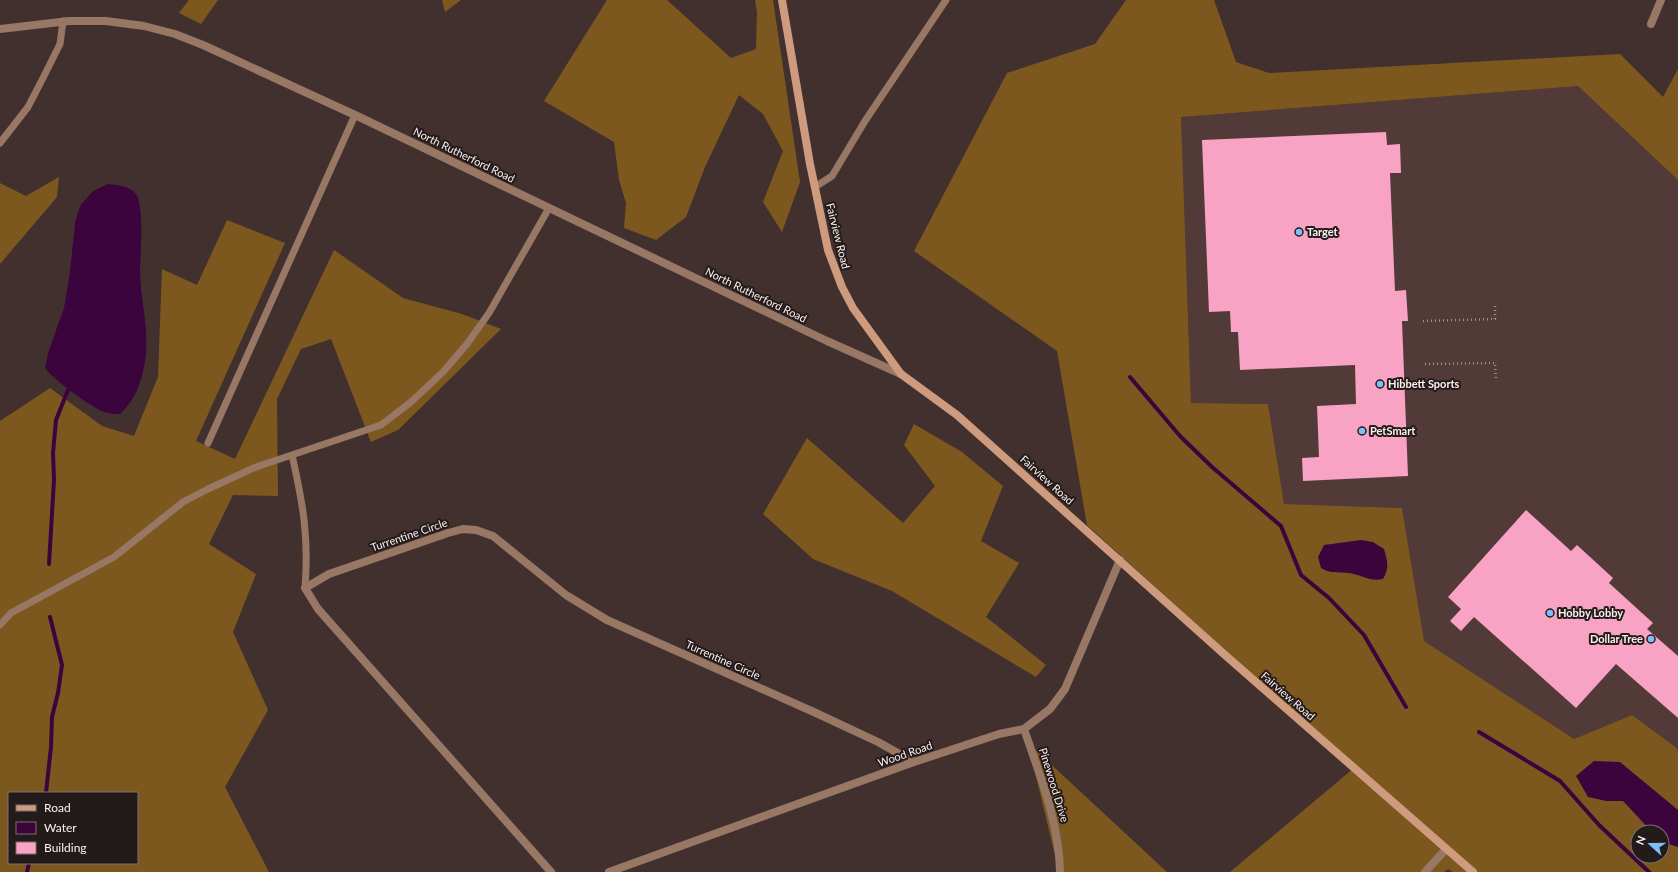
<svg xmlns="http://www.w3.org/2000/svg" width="1678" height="872" viewBox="0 0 1678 872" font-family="Lato,sans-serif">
<rect width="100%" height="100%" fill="#42302f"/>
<path fill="#523a38" d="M1578 86 1678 180V749L1632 715 1574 739 1424 641 1402 508 1284 504 1268 404 1191 403 1181 117Z"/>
<path fill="#7d581e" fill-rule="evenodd" d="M189 0H218L201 24 179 13Z
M442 0H461L445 12Z
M607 0H667L731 58 756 49 757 12 755 0H773L800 182 782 232 763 202 783 151 763 114 739 95 705 167 686 217 656 240 624 228 626 203 619 180 614 142 544 101Z
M1126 0H1214L1236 62 1269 73 1620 54 1663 97 1678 69V180L1578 86 1181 117 1191 403 1268 404 1284 504 1402 508 1424 641 1574 739 1632 715 1678 749V872H1453L1448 869 1444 872H1230L1354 768 1087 525 1057 351 914 251 1007 73 1095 44ZM1638 832H1662V856H1638Z
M59 177 57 197 0 264V183L26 196Z
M227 220 285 243 196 441 235 459 334 250 403 298 462 314 501 329 398 430 371 442 331 339 301 349 277 399 278 496 233 495 209 544 256 574 233 632 268 710 225 787 269 872H0V421L50 388 102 426 134 436 158 377 162 269 197 285ZM9 793H137V863H9Z
M914 424 962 452 1003 486 981 541 1019 563 986 617 1046 665 1036 677 892 591 813 559 763 514 807 438 903 523 935 486 904 445Z
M1028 743 1167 872H1059Z"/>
<path fill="#3c043c" d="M108 184C117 185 130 186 136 194 145 208 140 256 140 273 141 304 151 336 144 367 140 386 134 401 120 414 116 414 111 414 107 413 93 409 54 380 45 368L48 353 64 308 70 272 75 223 80 206 93 191Z
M1361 540 1373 542 1384 549C1387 560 1390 568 1383 579 1370 582 1362 575 1349 573 1338 572 1331 574 1321 568L1318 557 1324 545Z
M1594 761 1620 762 1678 810V847L1662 842V832H1652L1623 801H1606L1588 797 1576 776Z"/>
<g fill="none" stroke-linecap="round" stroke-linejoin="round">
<path stroke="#3c043c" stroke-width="4" d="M1130 377 1180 436 1212 467 1281 526 1301 575 1329 598 1364 635 1406 707
M49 564 54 480 53 453 56 420 68 390
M1479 732 1560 781 1599 825 1649 872
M46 793 51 747 52 717 58 693 62 665 50 617
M27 872 29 863"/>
</g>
<path fill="#f8a2c4" d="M1386 132 1387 145 1400 144 1401 173H1390L1395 291 1406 290 1408 321H1402L1408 476 1303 481 1302 458 1319 457 1317 406 1356 404 1355 365 1240 370 1238 332H1231L1230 311 1209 312 1202 140Z
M1526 510 1571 551 1577 545 1613 578 1609 583 1653 623 1647 629 1678 656V718L1616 664 1576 708 1474 617 1461 631 1450 621 1461 609 1448 597Z"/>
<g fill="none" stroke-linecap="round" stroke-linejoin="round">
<path stroke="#a09190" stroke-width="2.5" stroke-dasharray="1 3" stroke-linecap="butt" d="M1423 321 1495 319V306
M1425 364 1495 363 1496 380"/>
<path stroke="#987765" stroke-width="7" d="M0 143 28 107 43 78 60 44 63 21
M815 187 832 176 865 121 946 0
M208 443 355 115
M292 455C303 504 309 537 305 588
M0 625 11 613 114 557 183 502 208 489 256 467 381 425 411 402 443 372 467 344 489 313 549 208"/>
<path stroke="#987765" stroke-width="8" d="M1651 24 1661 0
M0 29 69 21H106L144 26 175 34 203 45 355 115 827 341 901 374
M1024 729C1040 776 1059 822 1060 872
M551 872 318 609 305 588 329 574 448 533 463 529 476 530 493 536 566 595 607 620 816 713 878 742 914 762
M609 872 914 762 999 734 1024 729 1050 709 1065 689 1120 560
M1425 872 1446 849"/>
<path stroke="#cf9b7f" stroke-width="8" d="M782 0 810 164 828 250 842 287 853 308 901 374 957 415 1225 655 1473 872"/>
</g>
<g fill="#7dbef9" stroke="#231b1a" stroke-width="1.5">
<circle cx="1299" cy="232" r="4"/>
<circle cx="1380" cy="384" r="4"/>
<circle cx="1362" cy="431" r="4"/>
<circle cx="1550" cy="613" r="4"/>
<circle cx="1651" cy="639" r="4"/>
</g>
<g text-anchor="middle" stroke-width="4" stroke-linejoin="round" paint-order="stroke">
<g font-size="11" fill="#fdf1f0" stroke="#231b1a">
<text transform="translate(464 155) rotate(26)" y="4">North Rutherford Road</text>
<text transform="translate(838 236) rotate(76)" y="4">Fairview Road</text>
<text transform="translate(756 295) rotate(26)" y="4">North Rutherford Road</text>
<text transform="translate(1047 480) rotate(42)" y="4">Fairview Road</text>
<text transform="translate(409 535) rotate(-19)" y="4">Turrentine Circle</text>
<text transform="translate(723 660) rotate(24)" y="4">Turrentine Circle</text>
<text transform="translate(1288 696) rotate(41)" y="4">Fairview Road</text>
<text transform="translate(905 754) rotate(-19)" y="4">Wood Road</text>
<text transform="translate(1054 785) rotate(73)" y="4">Pinewood Drive</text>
</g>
<g font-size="11" font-weight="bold" fill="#fdf1f0" stroke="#231b1a" text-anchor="start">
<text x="1307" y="236">Target</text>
<text x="1388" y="388">Hibbett Sports</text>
<text x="1370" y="435">PetSmart</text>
<text x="1558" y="617">Hobby Lobby</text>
<text x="1643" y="643" text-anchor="end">Dollar Tree</text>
</g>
</g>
<rect x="8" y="792" width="130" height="72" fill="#231b1a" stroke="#7a7170"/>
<rect x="16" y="805" width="20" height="6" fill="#cf9b7f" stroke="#7a7170"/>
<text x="44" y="812" font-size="12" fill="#fdf1f0">Road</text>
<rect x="16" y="822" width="20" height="12" fill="#3c043c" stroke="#7a7170"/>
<text x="44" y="832" font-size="12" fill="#fdf1f0">Water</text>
<rect x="16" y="842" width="20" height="12" fill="#f8a2c4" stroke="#7a7170"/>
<text x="44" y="852" font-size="12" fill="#fdf1f0">Building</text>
<g transform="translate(1650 844) rotate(291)"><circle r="19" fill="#231b1a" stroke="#7a7170"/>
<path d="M0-3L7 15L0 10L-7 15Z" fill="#7dbef9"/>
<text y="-6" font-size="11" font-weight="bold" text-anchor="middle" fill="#fdf1f0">N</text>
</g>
</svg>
